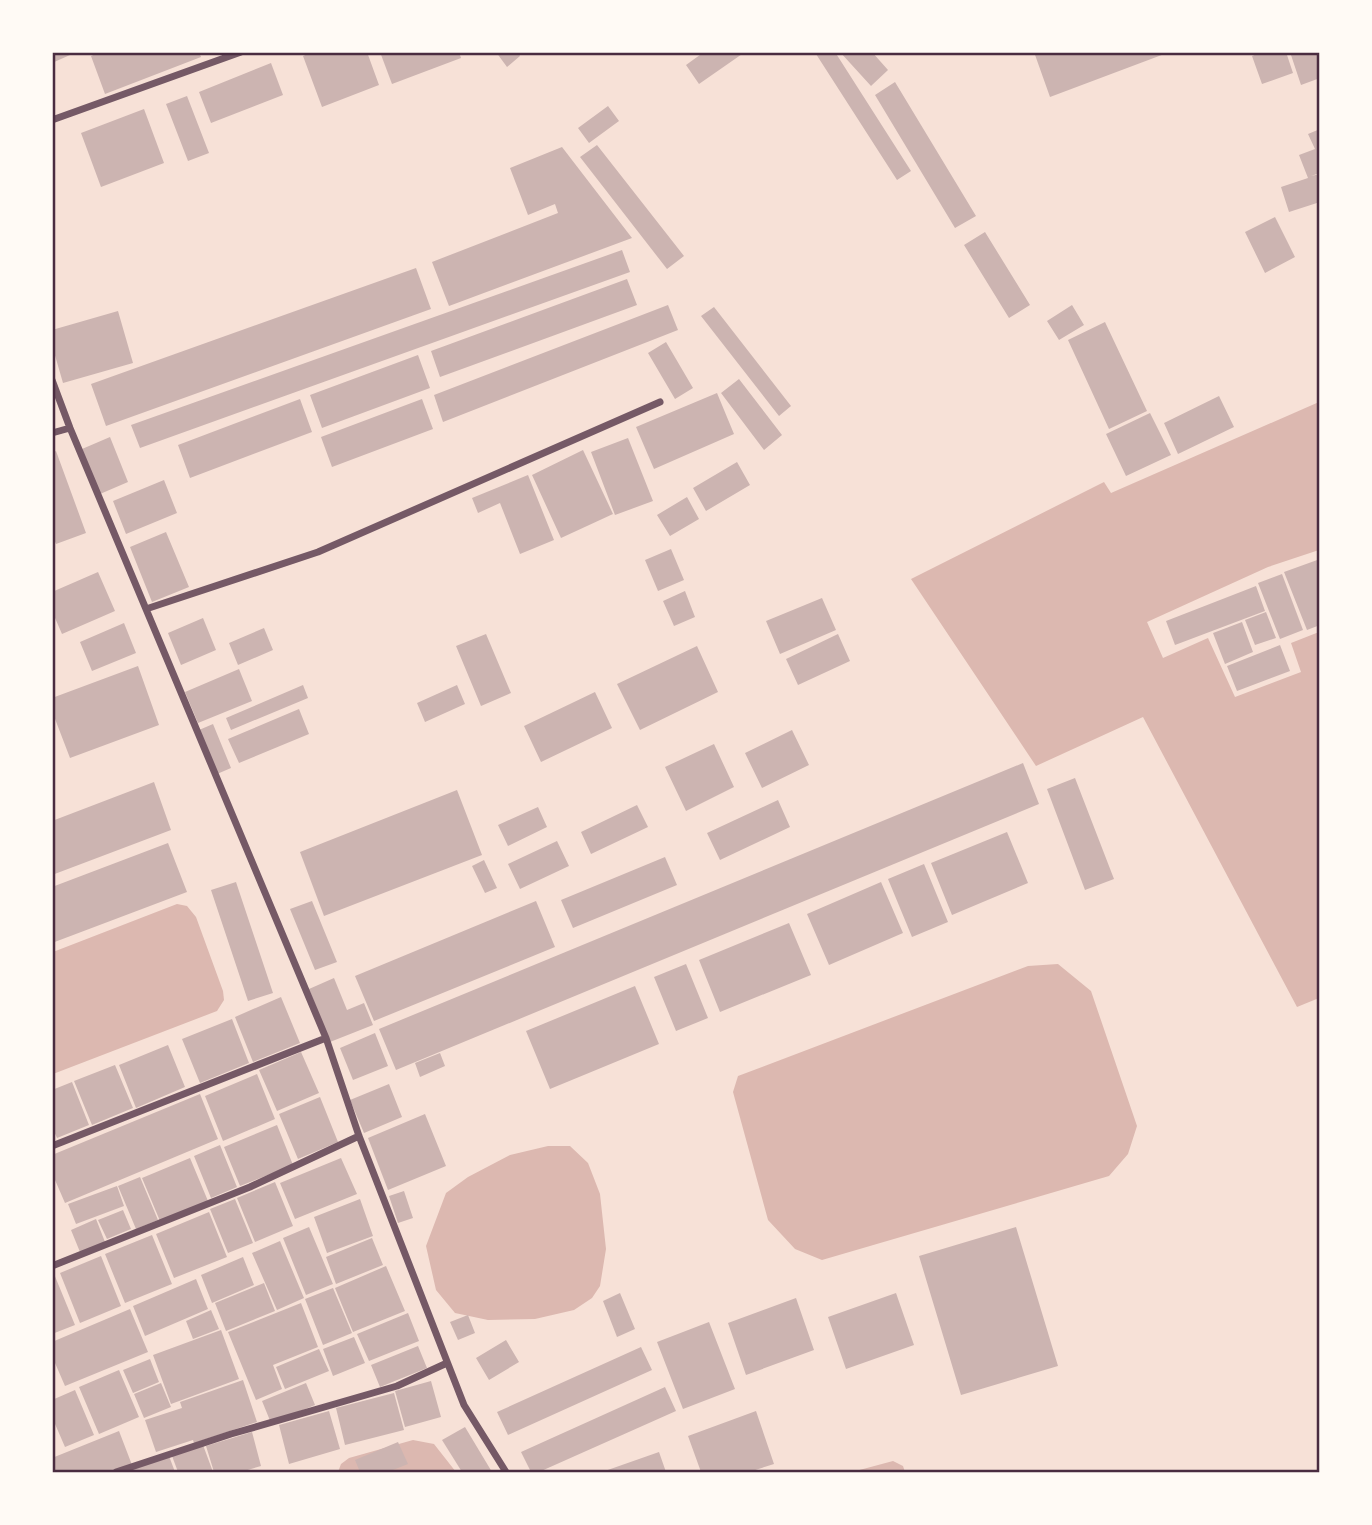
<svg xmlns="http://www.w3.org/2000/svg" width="1372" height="1525" viewBox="0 0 1372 1525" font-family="'Exo 2',sans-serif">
<rect width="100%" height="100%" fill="#f7e1d7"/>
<path fill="#dcb8b0" d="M1319 402V550L1268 567 1147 622 1163 658 1208 638 1235 697 1301 672 1291 643 1319 632V998L1297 1007 1143 717 1036 766 911 579 1104 482 1111 493Z
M177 904 187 906 196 917 223 991 224 1000 217 1011 53 1074V952Z
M1058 964 1091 991 1137 1126 1128 1154 1109 1176 822 1260 795 1249 768 1220 733 1092 738 1076 1028 966Z
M548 1146H570L588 1163 600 1194 606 1249 600 1286 592 1298 574 1310 535 1319 488 1320 455 1313 436 1290 426 1246 446 1193 468 1177 510 1155Z
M413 1440 434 1444 456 1472H338L341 1464 349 1458Z
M893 1461 903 1466 905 1472H852Z"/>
<path fill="#ccb4b1" d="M52 52H68L70 55 52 63Z
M100 52H199L201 57 105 94 91 56Z
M312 52H367L379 85 322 107 303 56Z
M380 52H459L461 58 392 84Z
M496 52H518L520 56 507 67Z
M704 52H745L699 84 686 65Z
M818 52H835L911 171 897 180 816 54Z
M840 52H872L888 70 871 86Z
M1034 52H1167V53L1050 97Z
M1262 52H1286L1293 73 1262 84 1252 56Z
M1290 52H1320V78L1301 85Z
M271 63 283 95 211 123 199 92Z
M895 82 976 216 955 228 875 95Z
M187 96 209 153 188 161 166 104Z
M608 106 619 121 589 143 578 128Z
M144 109 164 163 101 187 81 133Z
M1320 129V173L1311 176 1320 174V202L1289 212 1281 187 1308 178 1299 155 1315 149 1308 134Z
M597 145 684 256 667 269 580 157Z
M562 147 632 238 449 306 432 262 558 213 555 204 528 215 510 168Z
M1275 217 1295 257 1265 273 1245 232Z
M985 232 1030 305 1009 318 964 245Z
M622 250 630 272 140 448 131 425Z
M416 268 431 309 106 426 91 384Z
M627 279 637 305 440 377 431 351Z
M668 305 678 330 443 422 434 395Z
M1072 305 1084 325 1059 340 1047 321Z
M714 307 791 406 779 416 701 316Z
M118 311 133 363 63 383 52 345V330Z
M1105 322 1147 411 1109 429 1068 340Z
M666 342 693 388 675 399 648 353Z
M418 355 430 388 322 428 310 395Z
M739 379 782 435 764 450 721 393Z
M717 393 734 434 654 469 636 427Z
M1219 396 1234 427 1178 454 1164 423Z
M300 399 312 432 190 478 178 445Z
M422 399 433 429 332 467 321 437Z
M1150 413 1171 455 1126 476 1106 434Z
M110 437 128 482 100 494 82 449Z
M628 438 653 501 615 515 591 452Z
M583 450 613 514 561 538 532 475Z
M56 451 86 533 56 544 52 535V453Z
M737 462 750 485 706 511 693 488Z
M528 475 554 540 520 554 500 503 478 513 472 498Z
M164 480 177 513 126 534 113 501Z
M687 497 699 519 670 536 657 515Z
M166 532 189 587 152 602 130 547Z
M671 549 684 580 658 591 645 560Z
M1320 559V625L1307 630 1284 572Z
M98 572 115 611 62 634 52 611V592Z
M1282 574 1303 630 1280 639 1258 583Z
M1256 586 1265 611 1175 645 1166 621Z
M685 591 695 617 674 626 663 601Z
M822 598 836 630 780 654 766 621Z
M1266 612 1276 638 1255 645 1245 620Z
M203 618 216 650 181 665 168 633Z
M1242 622 1253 652 1225 664 1213 633Z
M124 623 136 653 92 671 80 642Z
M264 628 273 650 238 665 229 643Z
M486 634 511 693 481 706 456 646Z
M838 634 850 661 798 685 786 659Z
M1280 645 1290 671 1237 691 1227 666Z
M697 646 718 692 640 730 617 684Z
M138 666 159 725 70 758 52 711V698Z
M239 669 252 701 198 723 185 692Z
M303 685 308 698 231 730 226 718Z
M457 685 465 704 425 722 417 703Z
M595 692 612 728 541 762 524 726Z
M299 709 309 734 239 763 228 739Z
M213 724 231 768 217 774 199 730Z
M792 730 809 765 762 788 745 753Z
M714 744 734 787 686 811 665 767Z
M1023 763 1039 804 396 1070 379 1029Z
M1075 778 1114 879 1085 890 1047 789Z
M154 782 171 830 52 875V821Z
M457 790 482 855 324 916 300 852Z
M778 800 790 827 720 860 707 833Z
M637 805 648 827 591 854 581 832Z
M538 807 547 827 508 846 498 825Z
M1007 832 1028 883 952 915 931 863Z
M557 841 569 866 520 889 508 864Z
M168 843 187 892 52 943V887Z
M665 857 677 885 573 928 561 900Z
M484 860 497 888 485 893 472 866Z
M924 864 948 922 912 937 888 879Z
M236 882 273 993 248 1001 211 890Z
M881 882 903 933 829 965 807 914Z
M312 901 337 962 315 970 290 909Z
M536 901 555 947 374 1021 355 976Z
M789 923 811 975 720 1012 699 960Z
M686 964 708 1018 676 1031 654 977Z
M334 978 347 1010 364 1003 373 1025 330 1042 309 989Z
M635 986 659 1044 550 1089 526 1031Z
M281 997 300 1043 253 1062 235 1017Z
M232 1019 249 1063 200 1083 182 1039Z
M375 1033 388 1066 353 1080 340 1048Z
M168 1045 185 1087 136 1108 119 1065Z
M301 1052 319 1093 277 1111 259 1070Z
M440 1053 445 1066 420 1077 415 1063Z
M115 1065 133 1108 92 1125 74 1081Z
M257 1074 275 1119 223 1141 205 1096Z
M72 1082 89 1125 57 1138 52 1127V1090Z
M389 1084 402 1117 364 1133 350 1100Z
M200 1094 218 1139 65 1203 52 1173V1155Z
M320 1097 338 1142 298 1159 279 1114Z
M425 1114 446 1166 388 1190 368 1138Z
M277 1125 293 1165 240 1186 224 1147Z
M220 1145 237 1187 211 1198 194 1156Z
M190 1158 208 1201 160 1221 142 1178Z
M341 1158 357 1194 295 1219 280 1183Z
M140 1177 158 1220 136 1229 118 1186Z
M275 1182 293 1226 255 1242 237 1198Z
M117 1186 124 1206 76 1224 68 1204Z
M404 1191 413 1218 398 1223 389 1196Z
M235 1199 253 1243 228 1253 210 1209Z
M360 1199 373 1236 327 1253 314 1217Z
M123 1210 131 1229 107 1239 98 1220Z
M209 1212 227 1257 174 1278 156 1234Z
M96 1219 105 1242 80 1252 71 1230Z
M309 1227 333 1284 306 1295 283 1238Z
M1016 1227 1058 1366 961 1395 919 1256Z
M152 1235 172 1284 125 1303 105 1254Z
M372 1238 383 1265 336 1284 326 1257Z
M280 1241 304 1298 277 1310 252 1253Z
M101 1256 121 1306 80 1323 60 1273Z
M243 1257 254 1285 212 1303 201 1275Z
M386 1266 405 1311 353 1332 335 1288Z
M52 1269 75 1325 52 1334Z
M196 1279 208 1309 145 1336 133 1306Z
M264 1283 275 1311 226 1331 215 1303Z
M333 1288 352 1333 323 1345 305 1299Z
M620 1293 635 1329 617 1337 603 1301Z
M896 1293 914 1345 846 1369 828 1317Z
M796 1298 814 1350 746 1375 728 1323Z
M301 1303 318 1347 273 1365 282 1389 256 1400 228 1332Z
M130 1309 148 1352 65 1386 52 1356V1342Z
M211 1310 219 1329 193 1339 186 1321Z
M408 1313 419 1341 369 1361 357 1334Z
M468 1315 475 1333 458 1340 450 1322Z
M709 1322 735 1389 683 1409 657 1342Z
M221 1330 239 1379 171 1404 153 1355Z
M354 1337 365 1363 333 1376 323 1349Z
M506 1340 519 1362 489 1380 476 1358Z
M418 1346 427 1368 380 1387 371 1365Z
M641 1347 652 1370 508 1435 497 1412Z
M319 1349 329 1371 285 1389 276 1367Z
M150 1359 159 1382 133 1393 123 1370Z
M119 1370 139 1417 99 1434 79 1387Z
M243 1380 257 1422 194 1443 193 1440 156 1452 145 1420 182 1408 180 1402Z
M431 1381 441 1417 405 1427 395 1391Z
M161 1383 171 1407 144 1418 134 1394Z
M306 1383 315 1405 271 1423 262 1401Z
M665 1387 676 1411 539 1472H531L521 1452Z
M75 1390 94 1435 65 1447 52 1417V1400Z
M394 1393 404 1430 345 1445 336 1408Z
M329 1411 340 1449 289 1464 279 1425Z
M756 1411 774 1464 749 1472H701L688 1436Z
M465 1427 492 1472H462L442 1440Z
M119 1431 132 1465 112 1472H52V1458Z
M252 1432 261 1466 241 1472H214L206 1446Z
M398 1442 408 1464 388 1472H360L355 1460Z
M203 1445 213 1472H178L172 1456Z
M659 1452 666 1472H602Z
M169 1456 175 1472H124Z"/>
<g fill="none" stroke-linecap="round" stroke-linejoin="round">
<path stroke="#755966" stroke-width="7" d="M52 120 241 52
M52 380 70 428 326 1038 359 1136 464 1405 506 1472
M52 433 70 428
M146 609 318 552 660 402
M52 1146 326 1038
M52 1266 250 1187 359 1136
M116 1472 231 1434 397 1386 447 1363"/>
</g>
<rect width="1372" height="1525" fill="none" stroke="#fffaf5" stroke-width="108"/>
<rect x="54" y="54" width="1264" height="1417" fill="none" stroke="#4a2c40" stroke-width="2.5"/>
</svg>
